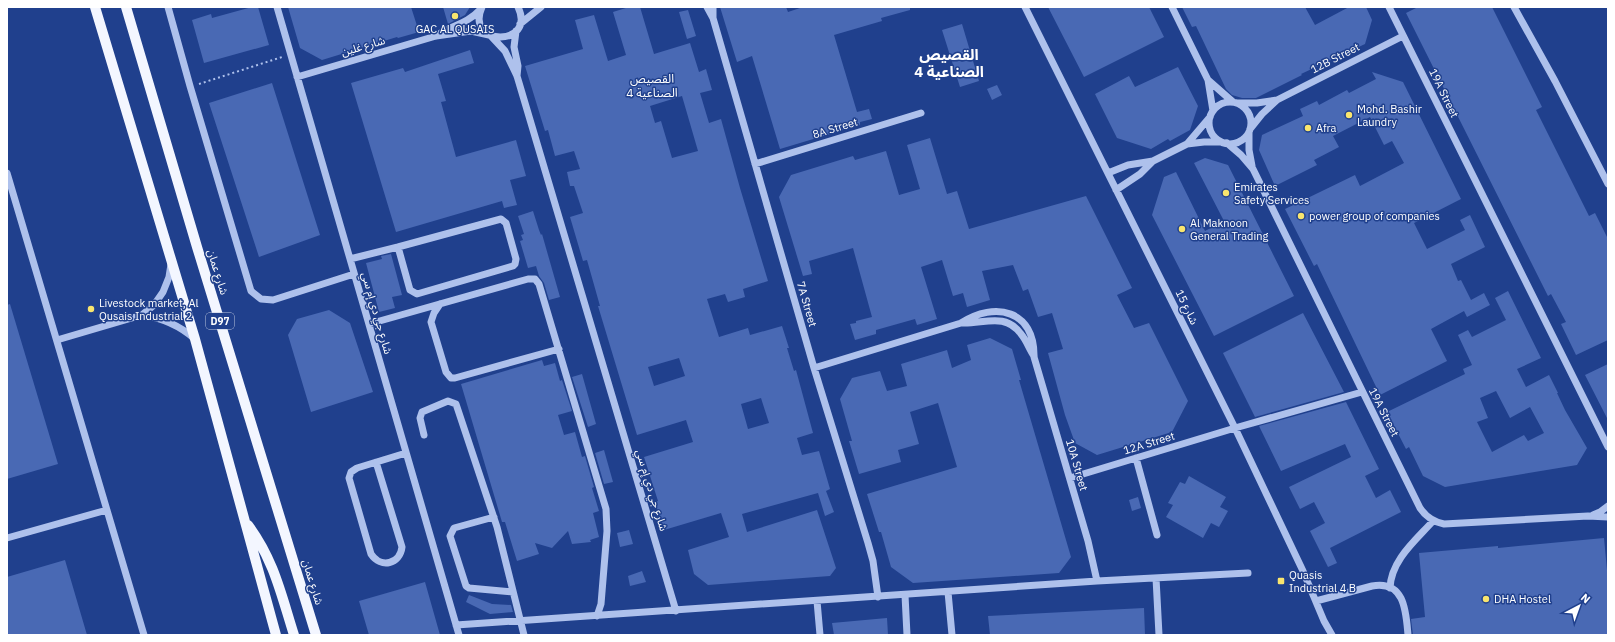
<svg xmlns="http://www.w3.org/2000/svg" width="1615" height="642" viewBox="0 0 1615 642" font-family="'IBM Plex Sans','Noto Sans Arabic',sans-serif">
<rect width="100%" height="100%" fill="#20408d"/>
<path fill="#4969b4" fill-rule="evenodd" d="M252 7H258L269 45 204 63 192 20 211 14 212 18Z
M288 7H411L419 32 398 38 397 37 322 60 300 48Z
M443 7H470L465 15 448 24Z
M629 7H640L654 54 690 43 699 72 706 69 712 90 700 93 709 123 721 119 740 188 768 281 743 289 745 297 728 302 725 294 707 299 719 337 748 328 750 335 782 326 789 348H787L794 371 796 370 813 433 797 438 802 455 819 451 830 489 826 491 834 512 825 516 818 493 742 514 747 532 817 510 836 568 830 576 708 585 694 574 688 550 729 537 721 513 664 530 655 502 658 501 644 457 693 442 686 420 637 435 598 306H600L587 260 583 261 570 217 583 213 574 186H570L567 172 580 169 574 151 555 156 548 130 545 131 525 66 583 49 575 20 594 15 608 61 626 55 613 12ZM682 96 698 151 672 158 661 121 655 123 650 106ZM679 358 685 376 654 386 648 367ZM761 398 769 423 748 429 741 404Z
M720 7H786L788 12 803 7H910V10L881 18 882 21 834 35 857 112 869 109 872 119 860 122V125L780 149 752 56 737 62Z
M1048 7H1149L1164 37 1084 77Z
M1182 7H1305L1315 25 1349 7H1366L1372 20 1365 44 1301 74 1302 75 1256 98H1242L1232 95 1226 89 1196 26 1192 27Z
M1418 7H1492L1542 107 1536 110 1589 216 1595 213 1608 239V340L1576 355 1561 324 1566 322 1551 294 1548 296 1406 13Z
M688 10 696 36 687 39 679 12Z
M962 24 979 81 960 87 942 30Z
M470 50 474 63 438 74 446 101 441 102 456 157 516 140 526 176 510 180 517 205 504 208 502 201 396 232 351 83 403 68 405 72Z
M1178 67 1198 106 1190 130 1170 141 1168 139 1151 149 1117 138 1095 94 1129 76 1135 87Z
M1372 72 1403 82 1461 199 1414 223 1427 249 1465 230 1460 220 1470 215 1485 247 1451 264 1458 281 1461 280 1471 300 1484 293 1490 305 1467 317 1464 311 1431 329 1447 361 1380 395 1317 264 1314 266 1285 209 1355 175 1360 186 1404 163 1392 141 1384 145 1370 117 1333 136 1339 147 1314 160 1317 165 1275 186 1259 150 1262 135 1303 116 1300 109 1317 101 1319 105 1347 90 1349 93 1376 79Z
M272 83 320 235 259 257 209 103Z
M997 85 1002 95 992 100 987 89Z
M930 138 947 194 957 191 969 229 1086 196 1132 288 1117 295 1134 328 1149 323 1188 401 1172 432 1097 455 1075 443 1065 415 1048 353 1063 349 1052 313 1038 317 1028 289 1023 291 1013 265 982 271 990 300 967 307 963 293 953 296 942 260 921 267 937 319 917 325 915 319 876 330V334L855 340 850 324 856 323V321L872 317 853 248 809 261 812 274 803 276 779 197 791 175 853 156 855 160 886 151 899 195 920 189 907 145Z
M1205 158 1228 165 1294 296 1214 336 1152 215 1164 177 1176 172 1205 231 1224 221 1194 163Z
M533 211 539 230 541 235 542 234 560 297 549 300 544 283 539 276 536 266 528 268 520 241 523 240 521 235 524 234 518 216Z
M391 254 402 295 392 297 395 308 379 312 366 263 382 259 381 256Z
M1508 291 1541 358 1517 369 1526 387 1549 375 1558 393H1557L1565 410 1587 448 1577 465 1445 487 1423 476 1409 447 1406 449 1387 412 1465 374 1463 369 1472 365 1458 335 1468 330 1472 337 1506 320 1495 298ZM1496 391 1510 418 1530 407 1544 433 1528 441 1524 435 1492 452 1477 422 1488 418 1480 398Z
M10 304 58 464 7 479V305Z
M329 310 350 323 373 392 311 412 288 335 297 319Z
M1303 313 1344 392 1255 417 1223 353Z
M990 338 1012 349 1021 380H1019L1071 557 1059 573 913 583 891 567 881 532H879L867 494 957 467 938 403 910 412 919 444 898 450 901 462 859 474 849 441H852L840 399 852 378 880 371 887 391 907 386 901 364 947 350 952 368 971 360 967 345Z
M542 360 544 366 555 363 560 381 562 380 572 411 558 415 564 435 575 432 582 457 585 456 594 487 592 488 599 511 593 513 599 537 590 540 591 542 572 544 568 531 552 548 535 543 539 554 517 561 505 522H502L461 384Z
M1608 364V420L1585 375Z
M582 374 596 424 588 427 572 377Z
M1346 402 1379 469 1365 476 1376 498 1390 490 1401 512 1330 548 1337 563 1328 567 1310 531 1325 523 1314 502 1300 509 1289 487 1351 457 1345 444 1281 471 1259 426Z
M604 450 613 482 604 484 595 453Z
M1189 476 1226 497 1220 507 1228 511 1219 527 1211 523 1203 538 1166 517 1173 505 1168 503 1180 482 1185 484Z
M1138 497 1141 508 1132 511 1129 500Z
M629 530 633 544 620 547 617 533Z
M1604 538 1608 581V635H1413L1411 619 1425 617 1419 553 1498 546V548Z
M65 560 87 635H7V577Z
M642 571 646 582 630 586 628 576Z
M425 582 440 635H369L359 601Z
M469 595 492 604 511 605 513 612 490 614 466 602Z
M1144 608 1145 635H990L988 616Z
M887 618 888 635H834L832 623Z"/>
<g fill="none" stroke-linecap="round" stroke-linejoin="round">
<path stroke="#aec1ec" stroke-width="2" stroke-dasharray="2 3" stroke-linecap="butt" d="M199 84 282 57"/>
<path stroke="#aec1ec" stroke-width="7" d="M168 7 190 86 251 291 261 299 273 300 354 274
M277 7 459 635
M482 7C464 47 537 47 518 7
M707 7 713 18 814 368 868 543 873 561 878 597
M713 7V18
M1025 7 1235 428 1303 571 1324 621 1332 635
M1172 7 1208 80 1213 111
M1389 7 1608 447
M1514 7 1555 81 1608 184
M520 24 541 7
M516 31 514 47 518 66 517 76
M436 36C452 24 465 26 481 9
M491 36 505 51 517 76 676 611
M297 77 436 36 471 31 489 35
M1208 80 1233 102
M1209 123a21 21 0 1 1 42 0a21 21 0 1 1-42 0Z
M1237 103H1257L1277 100
M1250 129 1262 114 1277 100 1403 36
M1249 132V150L1252 166
M1227 143 1241 155 1253 169 1420 508C1426 517 1434 522 1444 524L1588 516 1608 517
M1187 144 1210 117
M755 164 921 113
M7 173 144 635
M1108 173 1128 165 1153 161
M1116 190 1140 174 1153 161 1187 144 1204 142H1221
M501 219 506 223 516 259 515 264 513 266 417 294 410 290 398 247Z
M350 259 398 247
M440 304 434 313 431 322 446 372 451 378H455L559 349
M142 315C163 318 179 325 195 339
M962 323C984 324 1005 312 1021 334 1027 341 1029 349 1034 356
M369 324 528 279H535L539 284 606 509 607 531 601 604 597 616
M57 340 142 315 154 305 163 292 169 277 171 264
M814 368 961 323C995 301 1035 310 1034 357L1088 541 1097 581
M424 435 420 418 422 412 448 401 456 404 497 527 524 635
M1136 458 1157 535
M376 462 402 547C400 564 381 569 371 554L349 478 351 472 357 468 406 453
M1070 478 1235 428 1362 392
M1593 515 1600 512 1608 506
M494 517 454 528 450 536 466 586 469 588 513 592
M7 538 107 510
M1156 578 1159 635
M1390 588C1391 560 1416 540 1433 521
M948 592 952 635
M905 595 907 635
M817 601 820 635
M1316 601 1372 586C1405 580 1406 612 1408 635
M456 625 1097 581 1248 573"/>
<path stroke="#f3f6ff" stroke-width="10" d="M95 7 195 339 276 635
M126 7 197 247 316 635
M248 525C274 560 281 594 294 635"/>
</g>
<g fill="#f9e56e" stroke="#20408d" stroke-width="1.5">
<circle cx="455" cy="16" r="4"/>
<circle cx="1349" cy="115" r="4"/>
<circle cx="1308" cy="128" r="4"/>
<circle cx="1226" cy="193" r="4"/>
<circle cx="1301" cy="216" r="4"/>
<circle cx="1182" cy="229" r="4"/>
<circle cx="91" cy="309" r="4"/>
<rect x="1277" y="577" width="8" height="8" rx="2"/>
<circle cx="1486" cy="599" r="4"/>
</g>
<g text-anchor="middle" stroke-width="3" stroke-linejoin="round" paint-order="stroke">
<rect fill="#20408d" stroke="#bcc6dd" stroke-width="1" x="206" y="313" width="28" height="16" rx="3"/>
<g font-size="10" font-weight="bold" fill="#fff">
<text x="220" y="325">D97</text>
</g>
<g font-size="11" fill="#fff" stroke="#20408d" text-anchor="start">
<text x="455" y="33" text-anchor="middle">GAC AL QUSAIS</text>
<text x="1357" y="113">Mohd. Bashir<tspan x="1357" dy="13">Laundry</tspan></text>
<text x="1316" y="132">Afra</text>
<text x="1234" y="191">Emirates<tspan x="1234" dy="13">Safety Services</tspan></text>
<text x="1309" y="220">power group of companies</text>
<text x="1190" y="227">Al Maknoon<tspan x="1190" dy="13">General Trading</tspan></text>
<text x="99" y="307">Livestock market, Al<tspan x="99" dy="13">Qusais Industrial 2</tspan></text>
<text x="1289" y="579">Quasis<tspan x="1289" dy="13">Industrial 4 B</tspan></text>
<text x="1494" y="603">DHA Hostel</text>
</g>
<g font-size="11" fill="#fff" stroke="#20408d">
<text transform="translate(363 46) rotate(-16)" y="4">شارع غلين</text>
<text transform="translate(1335 58) rotate(-27)" y="4">12B Street</text>
<text transform="translate(1444 93) rotate(64)" y="4">19A Street</text>
<text transform="translate(835 128) rotate(-17)" y="4">8A Street</text>
<text transform="translate(218 272) rotate(73)" y="4">شارع عمان</text>
<text transform="translate(807 304) rotate(74)" y="4">7A Street</text>
<text transform="translate(1187 307) rotate(64)" y="4">شارع 15</text>
<text transform="translate(377 313) rotate(74)" y="4">شارع جي دي إم سي</text>
<text transform="translate(1384 412) rotate(63)" y="4">19A Street</text>
<text transform="translate(1149 443) rotate(-17)" y="4">12A Street</text>
<text transform="translate(1077 465) rotate(74)" y="4">10A Street</text>
<text transform="translate(652 490) rotate(73)" y="4">شارع جي دي إم سي</text>
<text transform="translate(313 582) rotate(73)" y="4">شارع عمان</text>
</g>
<g font-size="12" fill="#fff" stroke="#20408d">
<text x="652" y="83">القصيص<tspan x="652" dy="14">الصناعية 4</tspan></text>
</g>
<g font-size="15" font-weight="bold" fill="#fff" stroke="#20408d">
<text x="949" y="60">القصيص<tspan x="949" dy="17">الصناعية 4</tspan></text>
</g>
</g>
<rect width="1615" height="642" fill="none" stroke="#ffffff" stroke-width="16"/>
<g transform="translate(1579 606) rotate(41)" stroke="#20408d" stroke-width="3" paint-order="stroke">
<path d="M0-3L7 15L0 10L-7 15Z" fill="#ffffff"/>
<text y="-6" font-size="11" font-weight="bold" text-anchor="middle" fill="#ffffff">N</text>
</g>
</svg>
